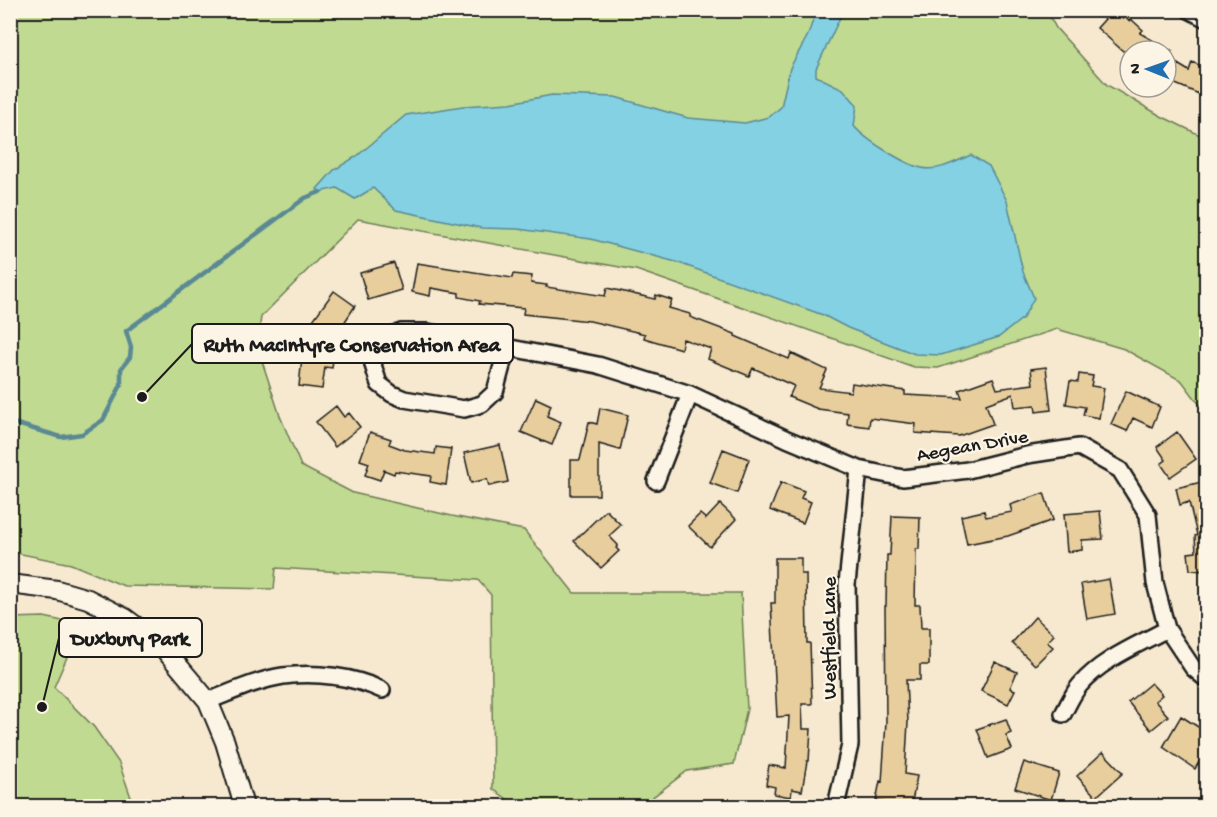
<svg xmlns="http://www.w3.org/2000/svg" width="1217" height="817" viewBox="0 0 1217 817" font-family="'Gochi Hand',sans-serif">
<rect width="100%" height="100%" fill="#f6e9cf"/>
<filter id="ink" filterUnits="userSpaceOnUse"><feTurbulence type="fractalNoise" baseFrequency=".0167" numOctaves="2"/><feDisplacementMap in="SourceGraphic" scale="12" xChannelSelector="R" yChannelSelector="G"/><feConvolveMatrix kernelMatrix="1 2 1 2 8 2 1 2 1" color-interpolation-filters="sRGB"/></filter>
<g filter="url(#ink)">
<path fill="#c0da91" stroke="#6e7b56" stroke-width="1.5" d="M11 11H1047L1056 28 1107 85 1161 116 1206 138V413L1182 381 1124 349 1057 329 938 368 914 367 636 270 358 219 261 317 257 346 280 416 301 466 353 493 452 516 524 530 574 593H741L747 709 734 764 687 771 649 800 647 806H517L493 789 491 595 478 580 276 568 274 589 124 586 71 564 11 552Z
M44 617 81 625 54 687 94 727 119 763 134 806H13L11 618Z"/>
<path fill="#84d1e4" stroke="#5a8994" stroke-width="1.5" d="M816 11H843L816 69V76L843 89 857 105 854 126C864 139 906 165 922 168 938 172 957 161 971 155L989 166 1007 201 1023 272 1034 298 1023 318 999 337 941 355 915 354 848 328 823 315 676 262 591 239 518 229 481 228 396 210 373 188 355 199 337 188 320 192 317 189 334 170 357 156 406 115 463 106 510 103 552 95 615 97 688 118 745 123 769 117 781 107 790 68 808 35Z"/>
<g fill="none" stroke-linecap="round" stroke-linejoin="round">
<path stroke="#5a8994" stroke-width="4.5" d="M10 422 61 437 82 434 103 420 121 385V369L130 357 131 347 126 331 305 198 320 192"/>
</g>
<path fill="#e8ce9d" stroke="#1c1c1c" stroke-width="1.5" d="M1113 10H1117L1129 21 1131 19 1143 30 1140 33 1171 51H1123L1097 28Z
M1166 57 1189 71 1192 62 1206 68V97L1166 80Z
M394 263 402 290 368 300 360 273Z
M417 263 512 278 513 274 532 276 531 283 547 285 546 287 605 296 607 288 655 299 656 295 672 300 669 308 690 314V317L735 334V336L789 359 791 353 827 370 819 388 851 392 852 383 905 391V395L962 398 959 390 993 378 997 389 1033 384 1031 369 1046 367 1051 410 1036 412 1035 405 1015 407 1013 394 986 404 993 424 959 436 915 433 916 424 870 418 869 427 847 424 848 413 818 409 789 397 794 386 753 368 749 376 708 359 711 349 683 339 681 349 644 338 645 334 590 321 523 314 524 308 479 304 480 301 459 297V293L431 288 430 296 412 292Z
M334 291 355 306 344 323 346 325 338 337 313 320Z
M303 348 334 351 332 368 325 367 322 389 299 386Z
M1079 374 1093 376 1091 386 1104 388 1099 418 1083 415 1085 407 1066 404 1070 381 1078 382Z
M1126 391 1160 407 1152 427 1133 418 1127 431 1111 424Z
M536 398 551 405 547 416 561 422 552 445 521 432Z
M336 406 344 417 349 413 360 427 335 447 316 422Z
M600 408 628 415 620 450 599 444V495H571V460H580L589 422 597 424Z
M370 432 391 439 389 444 405 450 435 454 436 447 451 449 446 485 430 482 431 476 395 471 394 474 384 470 380 480 365 475 369 463 360 460Z
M1177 432 1196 459 1170 477 1161 464 1166 460 1157 447Z
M500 445 508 482 489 486 487 479 471 483 464 453Z
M723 449 749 459 737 493 710 483Z
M1206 481V571L1190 570 1188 553 1196 552 1195 536 1197 535 1189 502 1180 505 1176 488Z
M781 482 804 491 801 498 811 502 803 523 770 510Z
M1044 493 1053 520 1008 536 967 544 961 516 984 511 986 517 1012 512 1010 505Z
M720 504 736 519 710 547 688 526 700 514 706 519Z
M606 510 621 525 609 536 618 545 616 548 619 551 601 568 574 541Z
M1100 511 1103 539 1082 540V550L1067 552 1064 514Z
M892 516 920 517 919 549H916L915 605H920L921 628H929V665H920V680H906L908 722 905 774 917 776 911 807 876 801 880 781 882 782 886 722 885 606H886L887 555H890Z
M775 558H801V574H806L807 643H810L812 704H802L803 729H811L809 761H807L802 791 792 789 791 797 774 794 775 787 766 785 769 765 786 768 789 716 777 717 771 603H775Z
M1109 579 1115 614 1087 619 1081 584Z
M1035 617 1054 635 1047 642 1053 647 1035 665 1012 643Z
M995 662 1017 672 1010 688 1015 690 1008 704 981 691Z
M1151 683 1162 695 1155 701 1168 716 1151 730 1128 702Z
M1181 716 1206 732V750L1195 769 1163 747Z
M1006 719 1011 733 1006 735 1012 749 988 758 977 729Z
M1103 752 1123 773 1096 797 1077 776Z
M1024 762 1059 773 1051 800 1015 788Z"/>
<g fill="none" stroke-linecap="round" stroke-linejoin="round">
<g stroke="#1c1c1c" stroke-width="20">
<path id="minor" d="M1189 10 1206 19
M507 347 495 392 482 404 464 409 404 399 392 394 379 384 373 365 377 352 386 339 401 332H428L598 365 690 394 787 439 859 469 903 478 968 470 1027 455 1079 447 1120 470 1148 515 1155 583 1167 629 1193 668 1206 679
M656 481 690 394
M208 701C232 692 257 680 283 676 316 672 352 676 382 690
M1063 714C1068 705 1073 693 1080 685 1102 659 1138 645 1167 629
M836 806 850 745 847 584 859 469"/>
</g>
<g stroke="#1c1c1c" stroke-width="22">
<path id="tertiary" d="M10 584 57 590 88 599 125 618 160 644 208 701 225 742 244 806"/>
</g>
<use href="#minor" stroke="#fcf5e5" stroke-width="15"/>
<use href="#tertiary" stroke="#fcf5e5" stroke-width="18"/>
</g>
</g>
<g text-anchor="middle" stroke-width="4.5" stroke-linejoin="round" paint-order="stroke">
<g font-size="20" fill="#1c1c1c" stroke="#fcf5e5">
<text transform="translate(972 444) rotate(-10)" y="7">Aegean Drive</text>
<text transform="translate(828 638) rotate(-90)" y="7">Westfield Lane</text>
</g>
</g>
<path fill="none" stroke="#1c1c1c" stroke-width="2" d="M142 397L192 344M42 707L59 638"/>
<g fill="#1c1c1c" stroke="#fcf5e5" stroke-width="2">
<circle cx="142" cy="397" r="6"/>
<circle cx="42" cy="707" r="6"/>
</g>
<g fill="#fcf5e5" stroke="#1c1c1c" stroke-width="2">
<rect x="192" y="324" width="321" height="39" rx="6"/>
<rect x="59" y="618" width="143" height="39" rx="6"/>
</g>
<g font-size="21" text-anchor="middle" font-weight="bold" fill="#1c1c1c">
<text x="352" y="351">Ruth MacIntyre Conservation Area</text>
<text x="130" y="645">Duxbury Park</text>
</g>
<rect width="1217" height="817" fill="none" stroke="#fcf5e5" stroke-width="36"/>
<rect x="18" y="18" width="1181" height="781" fill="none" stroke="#1c1c1c" stroke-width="2" filter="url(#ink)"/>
<g transform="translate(1148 69) rotate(271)"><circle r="28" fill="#fcf5e5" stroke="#a29e95" stroke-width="1.5"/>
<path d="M0-4.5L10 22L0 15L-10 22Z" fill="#1f6fb2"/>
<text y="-9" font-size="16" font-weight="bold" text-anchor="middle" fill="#1c1c1c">N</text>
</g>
</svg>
